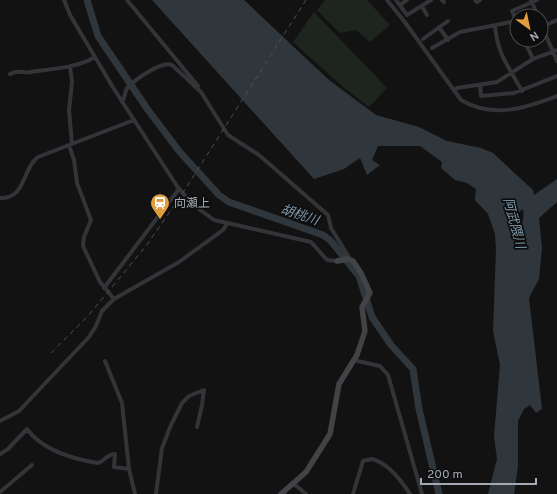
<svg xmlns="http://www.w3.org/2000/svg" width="557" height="494" viewBox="0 0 557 494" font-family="Overpass,'Noto Sans JP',sans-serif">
<rect width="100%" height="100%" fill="#121213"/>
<path fill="#1e251f" d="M325 0H367L390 25 370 42 356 30 340 33 317 10Z
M314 12 387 88 369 107 344 88 293 42Z"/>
<path fill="#2f373c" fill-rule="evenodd" d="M152 0H244L329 80 376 115 419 127 447 141 481 148 493 153 533 190 534 195 557 179V202L539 218 542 248 539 279 529 298 542 409 536 413 530 405 524 409 518 421V466L514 494H488L497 459 494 436 500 365 493 331 496 249 495 234 488 214 475 200 476 189 467 183 455 180 441 168 442 162 420 146H378L372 160 380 165 367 175 360 158 344 169 314 179ZM511 206 515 207 518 213 523 209C524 218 523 227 516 233Z"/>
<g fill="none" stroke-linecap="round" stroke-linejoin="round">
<path stroke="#2f373c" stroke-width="7" d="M87 0 98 36 148 110 179 151 219 195 229 202 323 235 331 241 359 276 372 317 391 345 413 369 419 409 439 494"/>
<path stroke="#333438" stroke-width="4" d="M64 0 70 15 114 89 177 186 191 203 214 220 311 242 327 260 337 261
M127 0 198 86
M387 0 404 21 461 100C493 119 525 108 557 96
M396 0 407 15 431 0
M442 0 444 2
M475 0 477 2 480 0
M531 0 538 16
M400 5 407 0
M422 6 427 15
M517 22 512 11 537 0
M541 24 557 61
M495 25C497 54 509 67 522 91
M439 27 448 40
M542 27 557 20
M423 39 448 21
M524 40 533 59
M432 48 460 32 516 21
M70 66 72 82 69 110 72 144
M10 74C20 69 22 74 31 72 51 69 77 68 95 57
M480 85 481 96 514 93 557 76
M457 88 497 82 533 59 557 50
M122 102C126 97 124 91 128 87 135 80 162 60 172 65L201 92 228 135 259 155 328 215 331 228 350 259
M69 145 74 160 77 183 91 220 84 237 83 246 100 282 114 299
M0 198C27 198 21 170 38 157L134 120
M104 288 179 189
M353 360 380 366 388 375 422 494
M105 361 122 403 129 469 135 494
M0 421 19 411 89 337 96 326 102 311 114 299 179 262 223 230 227 224
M0 454 8 449 27 429C42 450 73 459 98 463 105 461 107 454 115 454L114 467 129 469
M294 484 306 494
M0 492 32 465
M156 494 162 448 171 425 182 403 189 396 204 390 202 405 197 427
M353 494 363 461 372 459C388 463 401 480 410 494"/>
<path stroke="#414347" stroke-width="5.5" d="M281 494 306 472 330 434 339 384 357 355 365 331 362 307 370 293 361 273 353 261 348 259 337 261"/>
<path stroke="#4c4e52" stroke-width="1" stroke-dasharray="5 4" stroke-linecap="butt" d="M51 353 88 316 146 246 184 191 306 0"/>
</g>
<defs>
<g id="station-pin" transform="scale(1)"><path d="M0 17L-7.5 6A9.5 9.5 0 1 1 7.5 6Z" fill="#de9d3f" stroke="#0d0d0e"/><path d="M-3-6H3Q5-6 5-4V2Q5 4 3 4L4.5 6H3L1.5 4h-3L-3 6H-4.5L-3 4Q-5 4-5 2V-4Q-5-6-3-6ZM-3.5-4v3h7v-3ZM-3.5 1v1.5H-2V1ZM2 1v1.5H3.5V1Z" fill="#fff"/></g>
</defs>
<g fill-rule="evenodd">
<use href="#station-pin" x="160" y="203"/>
</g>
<g text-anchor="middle" stroke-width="3.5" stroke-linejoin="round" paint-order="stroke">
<g font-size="12" fill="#a5aab2" stroke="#0d0d0e" text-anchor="start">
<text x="174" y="207">向瀬上</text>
</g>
<g font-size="13" font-style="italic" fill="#7f99aa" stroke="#0d0d0e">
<text transform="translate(300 214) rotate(19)" y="5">胡桃川</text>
<text transform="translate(515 223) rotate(75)" y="5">阿武隈川</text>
</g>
</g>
<g transform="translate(529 28) rotate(147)"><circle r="19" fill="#0d0d0e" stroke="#4a4c50"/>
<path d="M0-3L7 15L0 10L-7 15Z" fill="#de9d3f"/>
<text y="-6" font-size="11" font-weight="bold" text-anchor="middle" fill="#a5aab2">N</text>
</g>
<path d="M421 478v6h115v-6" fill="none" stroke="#a5aab2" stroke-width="2"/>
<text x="427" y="478" font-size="12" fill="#a5aab2" stroke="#0d0d0e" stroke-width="3" paint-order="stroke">200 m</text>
</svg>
